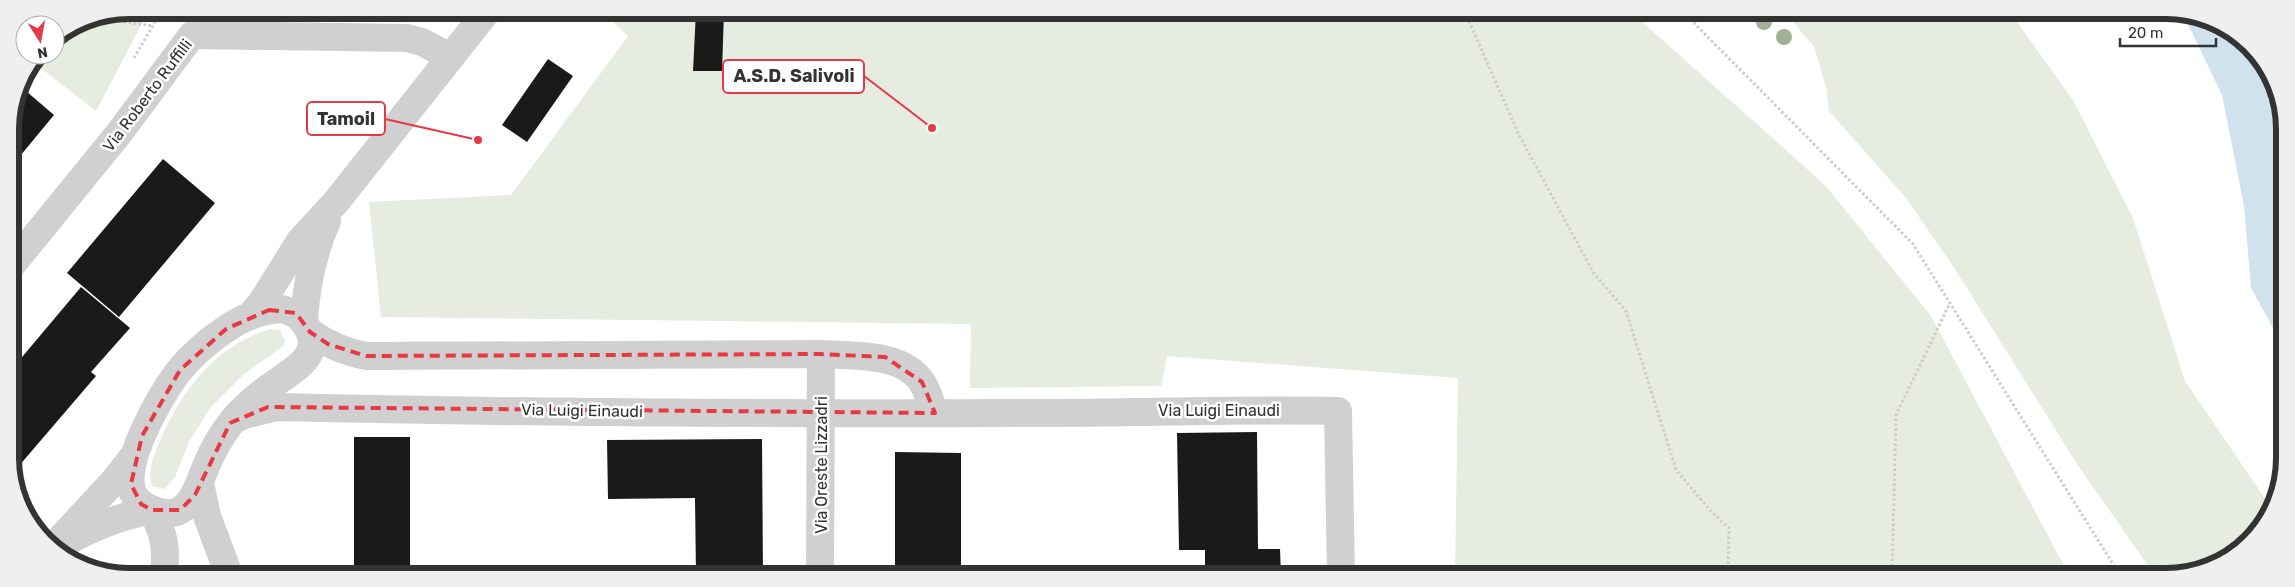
<svg xmlns="http://www.w3.org/2000/svg" width="2295" height="587" viewBox="0 0 2295 587" font-family="Rubik,sans-serif">
<rect width="100%" height="100%" fill="#fff"/>
<path fill="#e6ecdf" d="M129 10H149L96 111 33 62 38 55H55V38L84 19Z
M601 11 1631 12 1825 185 1931 316 2070 577 1455 576 1458 378 1167 356 1161 386 970 388 971 324 381 317 369 202 511 195 628 36Z
M1778 12H2010L2073 100 2133 218 2185 381 2272 509C2255 555 2202 577 2156 577L2077 464 1955 269 1906 198 1829 111 1826 87 1814 47 1790 18Z
M270 329 280 330 285 341 283 346 244 374 210 408 189 442 175 477 165 489 152 486C147 472 154 454 160 441 181 391 216 345 270 329Z"/>
<path fill="#cfe2ee" d="M2178 12H2190L2250 45 2283 106V346L2251 288 2244 206 2222 95 2186 20Z"/>
<path fill="#1a1a1a" d="M696 11H724L722 71H693Z
M548 59 573 76 527 142 502 125Z
M19 85 54 115 11 167 10 121Z
M163 159 215 203 119 317 67 273Z
M81 287 130 328 91 372 96 376 12 474V369Z
M1257 432 1258 549H1280L1281 576H1205V550H1179L1177 433Z
M354 437H410V575H354Z
M762 439 763 575H696L695 498 608 499 607 440Z
M895 452 961 453V576L895 575Z"/>
<g fill="none" stroke-linecap="round" stroke-linejoin="round">
<path stroke="#cdcdcd" stroke-width="3" stroke-dasharray="2.5 2.5" stroke-linecap="butt" d="M1465 12 1518 133 1593 272 1626 311 1676 470 1710 510 1729 528 1728 576
M1683 12 1913 244 2121 577
M94 17 153 26
M134 58 162 10
M1892 576 1896 415 1950 303"/>
<path stroke="#d0d0d0" stroke-width="28" d="M11 266 120 132 192 35 407 38 422 42 450 57
M282 309C296 313 301 317 308 329 324 358 286 374 268 388 255 398 240 410 230 424 221 436 213 450 207 464 198 484 191 520 160 512 149 509 138 504 133 493 120 464 161 395 178 372 191 356 209 340 226 329 243 317 262 310 282 309Z
M250 316 262 302 300 241 336 202 488 10
M304 321C306 286 313 253 327 221
M310 332C328 345 345 352 366 356L821 354C853 356 904 352 923 384 928 392 931 404 935 413
M232 421 244 415 277 407C531 413 785 414 1039 413 1139 413 1238 409 1338 411L1341 576
M200 483 207 516 229 575
M63 536 114 481 135 454
M55 548C87 530 116 517 152 510 164 534 167 547 164 575
M820 575 821 354"/>
</g>
<g fill="#a2b095">
<circle cx="1764" cy="22" r="8"/>
<circle cx="1784" cy="37" r="8"/>
</g>
<path fill="none" stroke="#e63946" stroke-width="4" stroke-dasharray="10 6" stroke-linejoin="round" d="M269 310 296 313 310 332 328 344 366 356 821 354 885 357 922 382 935 413 268 407 230 423 195 495 180 510H152L141 504 131 484 142 436 180 370 226 329Z"/>
<g text-anchor="middle" stroke-width="5" stroke-linejoin="round" paint-order="stroke">
<g font-size="16" fill="#333" stroke="#fff">
<text transform="translate(147 95) rotate(-53)" y="6">Via Roberto Ruffilli</text>
<text transform="translate(582 410) rotate(1)" y="6">Via Luigi Einaudi</text>
<text x="1219" y="416">Via Luigi Einaudi</text>
<text transform="translate(821 465) rotate(-90)" y="6">Via Oreste Lizzadri</text>
</g>
</g>
<path d="M0 0H2295V587H0ZM129 19H2166A110 110 0 0 1 2276 129V458A110 110 0 0 1 2166 568H129A110 110 0 0 1 19 458V129A110 110 0 0 1 129 19Z" fill="#efefef" fill-rule="evenodd"/>
<path fill="none" stroke="#333" stroke-width="6" d="M129 19H2166A110 110 0 0 1 2276 129V458A110 110 0 0 1 2166 568H129A110 110 0 0 1 19 458V129A110 110 0 0 1 129 19Z"/>
<path fill="none" stroke="#e63946" stroke-width="2" d="M932 128L864 76M478 140L385 119"/>
<g fill="#e63946" stroke="#fff" stroke-width="2">
<circle cx="932" cy="128" r="5"/>
<circle cx="478" cy="140" r="5"/>
</g>
<g fill="#fff" stroke="#e63946" stroke-width="2">
<rect x="723" y="60" width="141" height="33" rx="5"/>
<rect x="307" y="102" width="78" height="33" rx="5"/>
</g>
<g font-size="18" text-anchor="middle" font-weight="bold" fill="#333">
<text x="794" y="82">A.S.D. Salivoli</text>
<text x="346" y="125">Tamoil</text>
</g>
<g transform="translate(40 40) rotate(169)"><circle r="24" fill="#ffffff" stroke="#adadad"/>
<path d="M0-4L9 19L0 12L-9 19Z" fill="#e63946"/>
<text y="-8" font-size="14" font-weight="bold" text-anchor="middle" fill="#333333">N</text>
</g>
<path d="M2120 38v8h96v-8" fill="none" stroke="#333333" stroke-width="2.5"/>
<text x="2128" y="38" font-size="15" fill="#333333" stroke="#ffffff" stroke-width="4" paint-order="stroke">20 m</text>
</svg>
